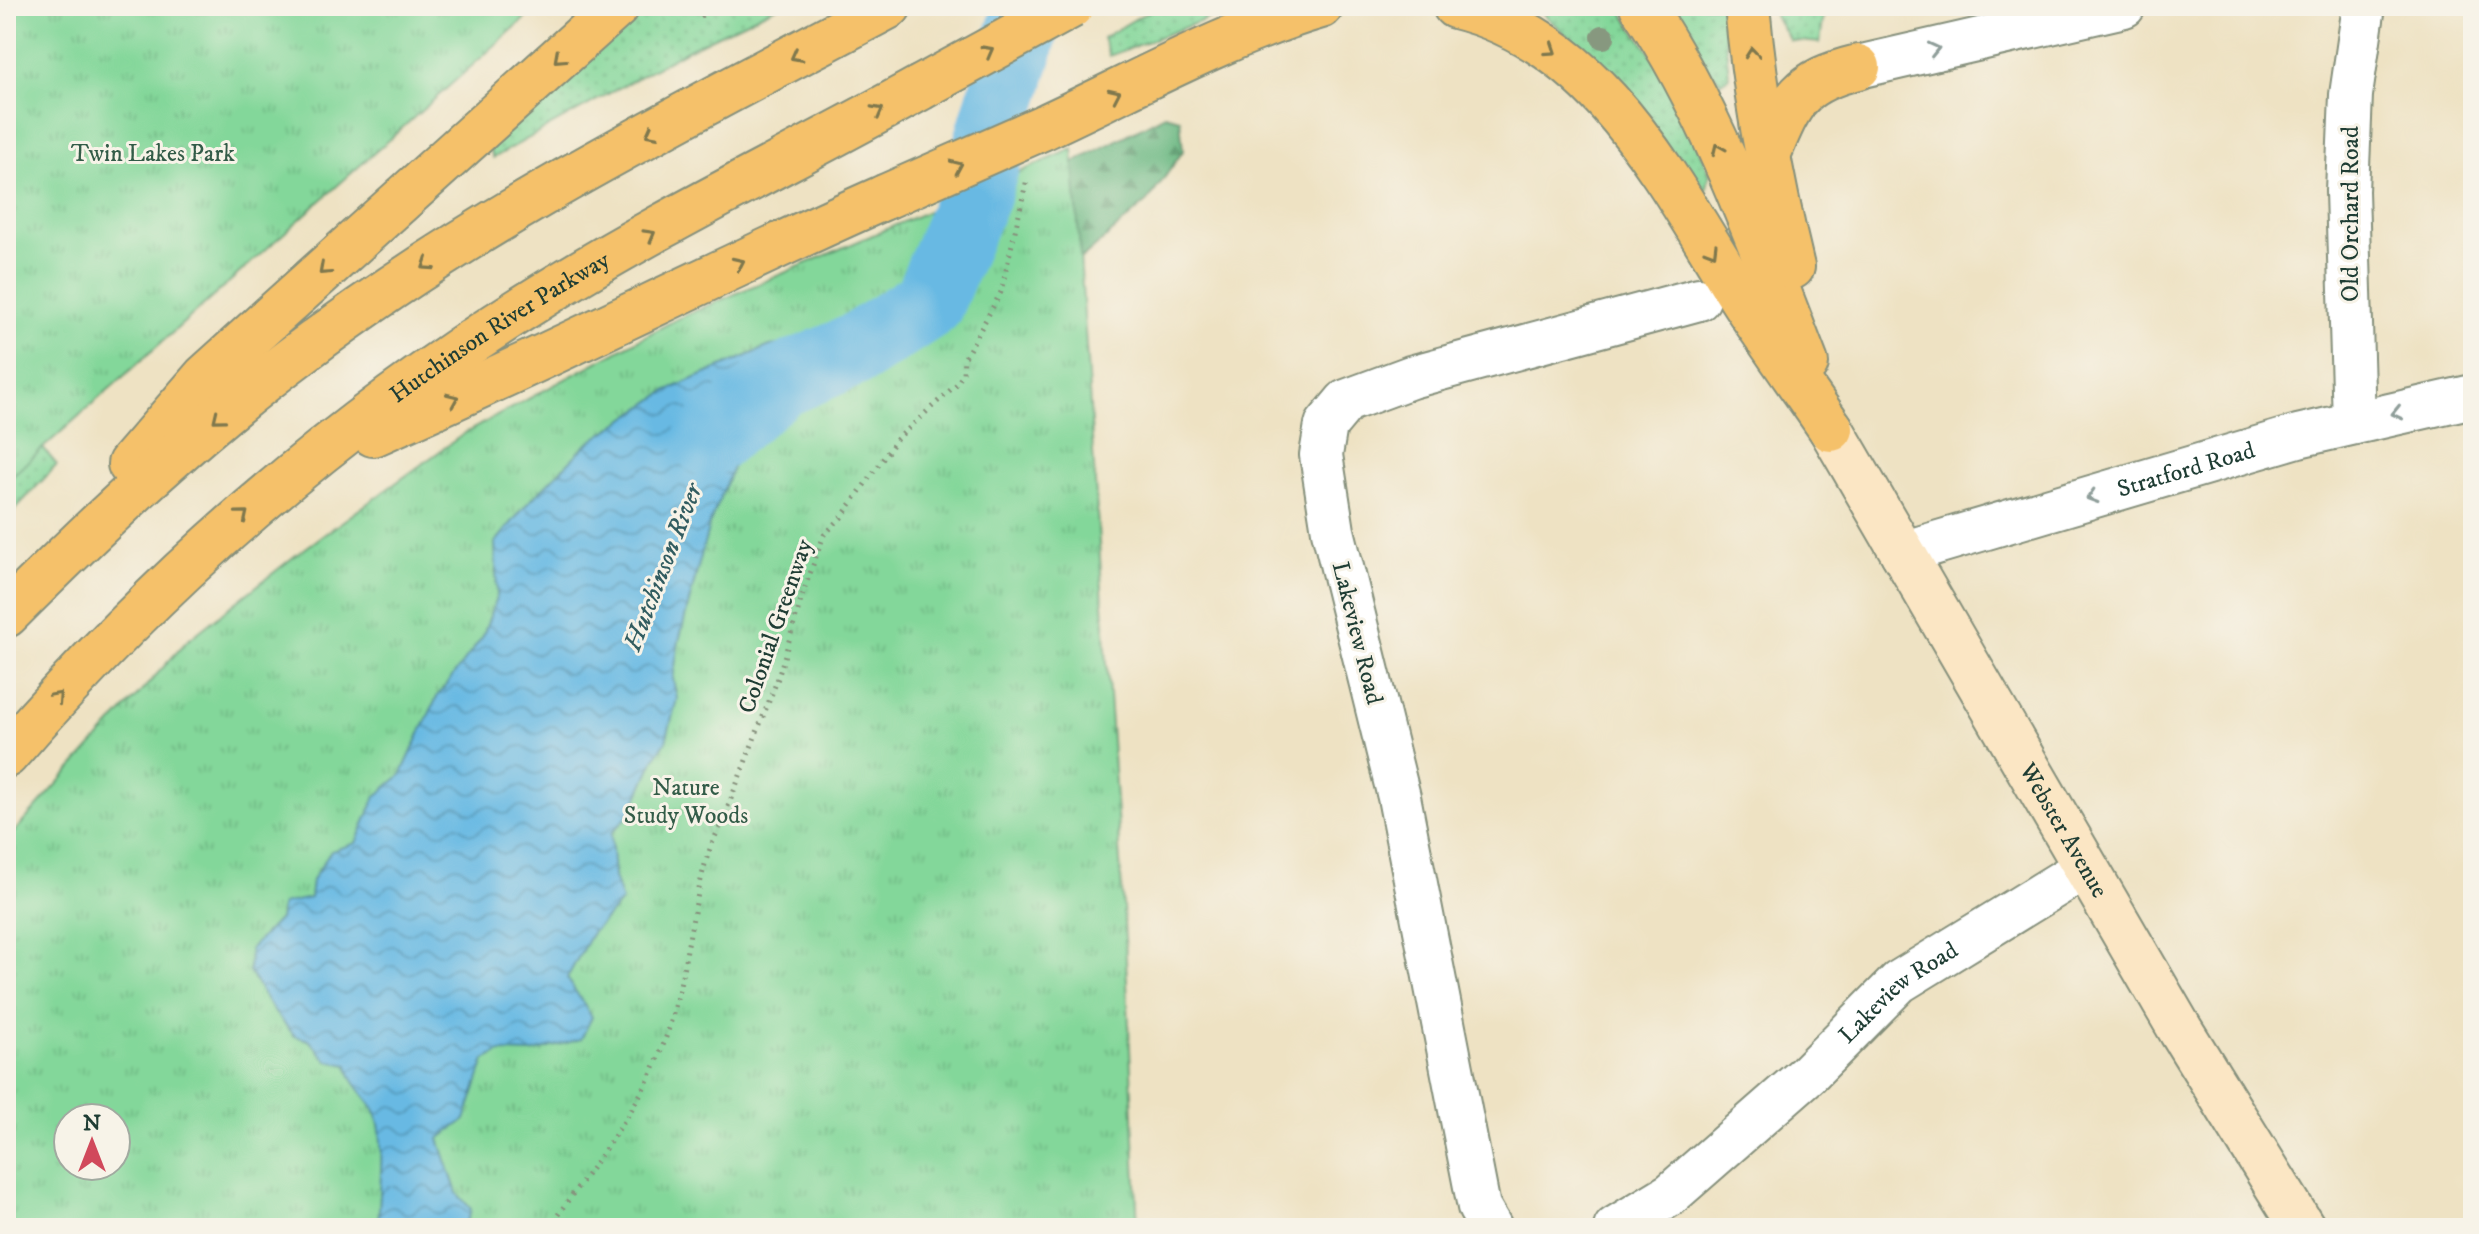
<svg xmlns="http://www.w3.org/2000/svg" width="2479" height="1234" viewBox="0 0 2479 1234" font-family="'IM FELL DW Pica',serif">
<defs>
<pattern id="grass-dots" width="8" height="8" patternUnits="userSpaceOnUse" patternTransform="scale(2)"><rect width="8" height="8" fill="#83d79a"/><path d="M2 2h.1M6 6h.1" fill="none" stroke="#71b985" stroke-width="1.8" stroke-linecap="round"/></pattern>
<pattern id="forest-firs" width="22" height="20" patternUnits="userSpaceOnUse" patternTransform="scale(2)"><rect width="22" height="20" fill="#6ab882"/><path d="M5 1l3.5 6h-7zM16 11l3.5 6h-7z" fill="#57976b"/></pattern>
<pattern id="park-tufts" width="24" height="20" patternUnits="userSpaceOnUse" patternTransform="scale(2)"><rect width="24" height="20" fill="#83d79a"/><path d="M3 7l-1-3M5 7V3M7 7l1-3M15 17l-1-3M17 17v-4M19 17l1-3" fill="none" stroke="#71b985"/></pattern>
<pattern id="water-waves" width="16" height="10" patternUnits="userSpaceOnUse" patternTransform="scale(2)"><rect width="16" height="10" fill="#67b9e3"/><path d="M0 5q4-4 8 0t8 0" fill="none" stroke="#5498b9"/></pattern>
</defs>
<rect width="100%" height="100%" fill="#f7f3e8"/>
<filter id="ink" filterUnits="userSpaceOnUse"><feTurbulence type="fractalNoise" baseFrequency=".0125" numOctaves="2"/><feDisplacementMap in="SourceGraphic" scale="16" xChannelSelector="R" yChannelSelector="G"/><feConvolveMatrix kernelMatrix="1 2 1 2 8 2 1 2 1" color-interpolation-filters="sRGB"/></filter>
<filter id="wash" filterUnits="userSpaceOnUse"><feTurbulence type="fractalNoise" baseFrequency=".006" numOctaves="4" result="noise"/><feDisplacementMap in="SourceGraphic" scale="32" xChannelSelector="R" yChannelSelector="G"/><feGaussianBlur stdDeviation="1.8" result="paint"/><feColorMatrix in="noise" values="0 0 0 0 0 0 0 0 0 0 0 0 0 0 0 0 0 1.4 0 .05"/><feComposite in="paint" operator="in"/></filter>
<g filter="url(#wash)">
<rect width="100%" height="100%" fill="#eee2c3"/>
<path fill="url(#grass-dots)" stroke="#518a67" stroke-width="2" d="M647 6H778L689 49 493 158 486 141Z
M1157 6H1241L1109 56 1103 38Z
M1535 6H1618L1670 82 1710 173 1706 191 1681 167 1618 83Z
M1671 6H1722L1729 77 1721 82 1706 66Z
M1774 6H1825L1820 43 1790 40 1774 15Z
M6 404 57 465 6 519Z"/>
<path fill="url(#forest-firs)" stroke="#447a5b" stroke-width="2" d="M1165 115 1180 119 1183 151 1148 201 1007 323 996 203Z"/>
<path fill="url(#park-tufts)" stroke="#518a67" stroke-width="2" fill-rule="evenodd" d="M6 6H539L6 481Z
M1073 149 1125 937 1138 1228H6V841L187 641 296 555 465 433 677 319ZM68 1118H116V1166H68Z"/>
<path fill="url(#water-waves)" stroke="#437b8c" stroke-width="2" d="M805 341 776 402 739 452 709 525 679 641 673 679 677 699 666 741 654 760 631 813 611 833 614 877 622 901 591 934 567 978 592 1017 581 1039 531 1053 500 1052 485 1060 465 1120 439 1139 457 1193 471 1209C470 1217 467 1224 458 1228H378C379 1200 386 1138 376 1113 368 1095 350 1085 348 1065L328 1061 309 1040 295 1036 275 1013 249 972 250 949 279 919 282 904 310 898 312 880 331 851 356 843 376 796 401 775 437 697 483 636 497 595 495 543 526 505 587 444 668 390 770 346Z"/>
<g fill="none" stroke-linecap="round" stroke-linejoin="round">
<path stroke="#67b9e3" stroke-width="72" d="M708 441 778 383 857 349 928 303 976 190 1030 6"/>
</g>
</g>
<g filter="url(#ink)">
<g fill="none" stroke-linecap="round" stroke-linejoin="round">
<g stroke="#86907c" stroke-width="46">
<g id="street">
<path d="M1858 67 2124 6"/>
<path d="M2354 423 2347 191 2351 95 2364 6"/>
<path id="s1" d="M1902 553 2298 436 2473 396"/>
<path d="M1491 1228 1479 1207 1399 797 1333 531 1321 455 1326 425 1346 401 1411 377 1699 299"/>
<path id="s2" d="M1615 1228 1671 1194 1808 1074 1899 982 2086 867"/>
</g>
</g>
<g stroke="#86907c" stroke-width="48">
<g id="secondary">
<path id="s3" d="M1831 429 2181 1031 2303 1228"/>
</g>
</g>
<g stroke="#86907c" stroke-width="48">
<g id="highway">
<path d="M1455 6C1601 41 1668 182 1741 298 1769 342 1801 385 1831 429"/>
<path d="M1642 6C1713 112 1760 244 1806 363"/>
<path d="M1747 6C1755 95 1771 181 1792 267"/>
<path d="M1044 127C1135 85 1225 34 1321 6"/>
<path d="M1768 155C1791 101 1797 82 1858 67"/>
<path d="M373 434C546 359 713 273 885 197"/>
<path d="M130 464 206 376 617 6"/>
<path d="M6 615C99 522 194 432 300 353 482 215 688 113 889 6"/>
<path id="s4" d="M6 755C160 577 339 422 539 298 662 221 794 158 920 88"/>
</g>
</g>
<path stroke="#86907c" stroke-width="5" stroke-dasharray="2 6" stroke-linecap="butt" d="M690 6 699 17 717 6
M549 1228C586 1172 632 1121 658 1058 679 1009 685 955 696 903 702 875 706 853 720 827L778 678 804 590 824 535 841 518 897 439 958 383 963 373 964 359 1001 292 1027 179"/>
<use href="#street" stroke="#fff" stroke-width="42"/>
<use href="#secondary" stroke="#fbe6c4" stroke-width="44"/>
<use href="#highway" stroke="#f5c16b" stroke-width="44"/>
<g stroke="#86907c" stroke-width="48" stroke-linecap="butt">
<path id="highway-bridge" d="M920 88 1071 6
M885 197 1044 127"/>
</g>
<use href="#highway-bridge" stroke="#f5c16b" stroke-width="44"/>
</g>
<circle fill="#87987f" cx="1603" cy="37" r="12"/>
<defs><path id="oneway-chevron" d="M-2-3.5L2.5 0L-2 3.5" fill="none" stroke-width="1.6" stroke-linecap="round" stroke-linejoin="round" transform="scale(2)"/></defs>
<g stroke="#8f9e9a">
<use href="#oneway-chevron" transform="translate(1934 49) rotate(-13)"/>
<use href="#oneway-chevron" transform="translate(2397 413) rotate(167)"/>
<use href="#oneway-chevron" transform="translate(2092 497) rotate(163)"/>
</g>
<g stroke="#7f784d">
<use href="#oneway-chevron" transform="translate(1551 50) rotate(34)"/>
<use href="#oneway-chevron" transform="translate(988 51) rotate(-29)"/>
<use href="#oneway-chevron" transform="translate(1752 53) rotate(-96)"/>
<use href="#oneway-chevron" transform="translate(796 56) rotate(152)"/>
<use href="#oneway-chevron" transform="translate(559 58) rotate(138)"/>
<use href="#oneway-chevron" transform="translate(1115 94) rotate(-25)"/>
<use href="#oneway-chevron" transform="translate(878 111) rotate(-29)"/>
<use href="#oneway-chevron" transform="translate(651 133) rotate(152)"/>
<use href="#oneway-chevron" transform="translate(1718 149) rotate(-114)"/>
<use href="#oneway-chevron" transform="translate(957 166) rotate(-24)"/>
<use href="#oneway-chevron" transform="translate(650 235) rotate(-30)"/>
<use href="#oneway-chevron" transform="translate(1712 251) rotate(59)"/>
<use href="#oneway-chevron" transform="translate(739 263) rotate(-25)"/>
<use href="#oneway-chevron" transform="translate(427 265) rotate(146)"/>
<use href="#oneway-chevron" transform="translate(324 270) rotate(138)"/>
<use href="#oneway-chevron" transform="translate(453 399) rotate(-24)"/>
<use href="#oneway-chevron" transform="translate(218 418) rotate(141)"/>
<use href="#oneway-chevron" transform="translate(243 515) rotate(-40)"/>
<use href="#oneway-chevron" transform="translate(57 697) rotate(-48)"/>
</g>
</g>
<g text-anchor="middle" stroke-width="6" stroke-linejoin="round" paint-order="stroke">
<g font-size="24" fill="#335c48" stroke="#f7f3e8">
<text x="153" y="161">Twin Lakes Park</text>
<text x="686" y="795">Nature<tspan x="686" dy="28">Study Woods</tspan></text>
</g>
<g font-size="24" fill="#1f3d34" stroke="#f7f3e8">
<text transform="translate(2350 214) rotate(-90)" y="8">Old Orchard Road</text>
<text dy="8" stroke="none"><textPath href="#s4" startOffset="656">Hutchinson River Parkway</textPath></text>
<text dy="8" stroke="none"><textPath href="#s1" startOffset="296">Stratford Road</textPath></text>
<text transform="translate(775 626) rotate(-71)" y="8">Colonial Greenway</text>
<text transform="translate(1358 633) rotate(76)" y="8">Lakeview Road</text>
<text dy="8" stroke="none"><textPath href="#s3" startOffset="464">Webster Avenue</textPath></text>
<text dy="8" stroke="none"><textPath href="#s2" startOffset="370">Lakeview Road</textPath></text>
</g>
<g font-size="26" font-style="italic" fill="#315c60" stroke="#f7f3e8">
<text transform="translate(662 567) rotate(-69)" y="9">Hutchinson River</text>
</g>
</g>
<rect width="2479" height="1234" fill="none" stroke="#f7f3e8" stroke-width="32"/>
<g transform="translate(92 1142)"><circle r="38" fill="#f7f3e8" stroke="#a1aaa0" stroke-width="2"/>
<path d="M0-6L14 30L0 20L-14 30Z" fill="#d1495b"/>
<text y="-12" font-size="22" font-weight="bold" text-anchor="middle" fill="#1f3d34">N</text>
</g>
</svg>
